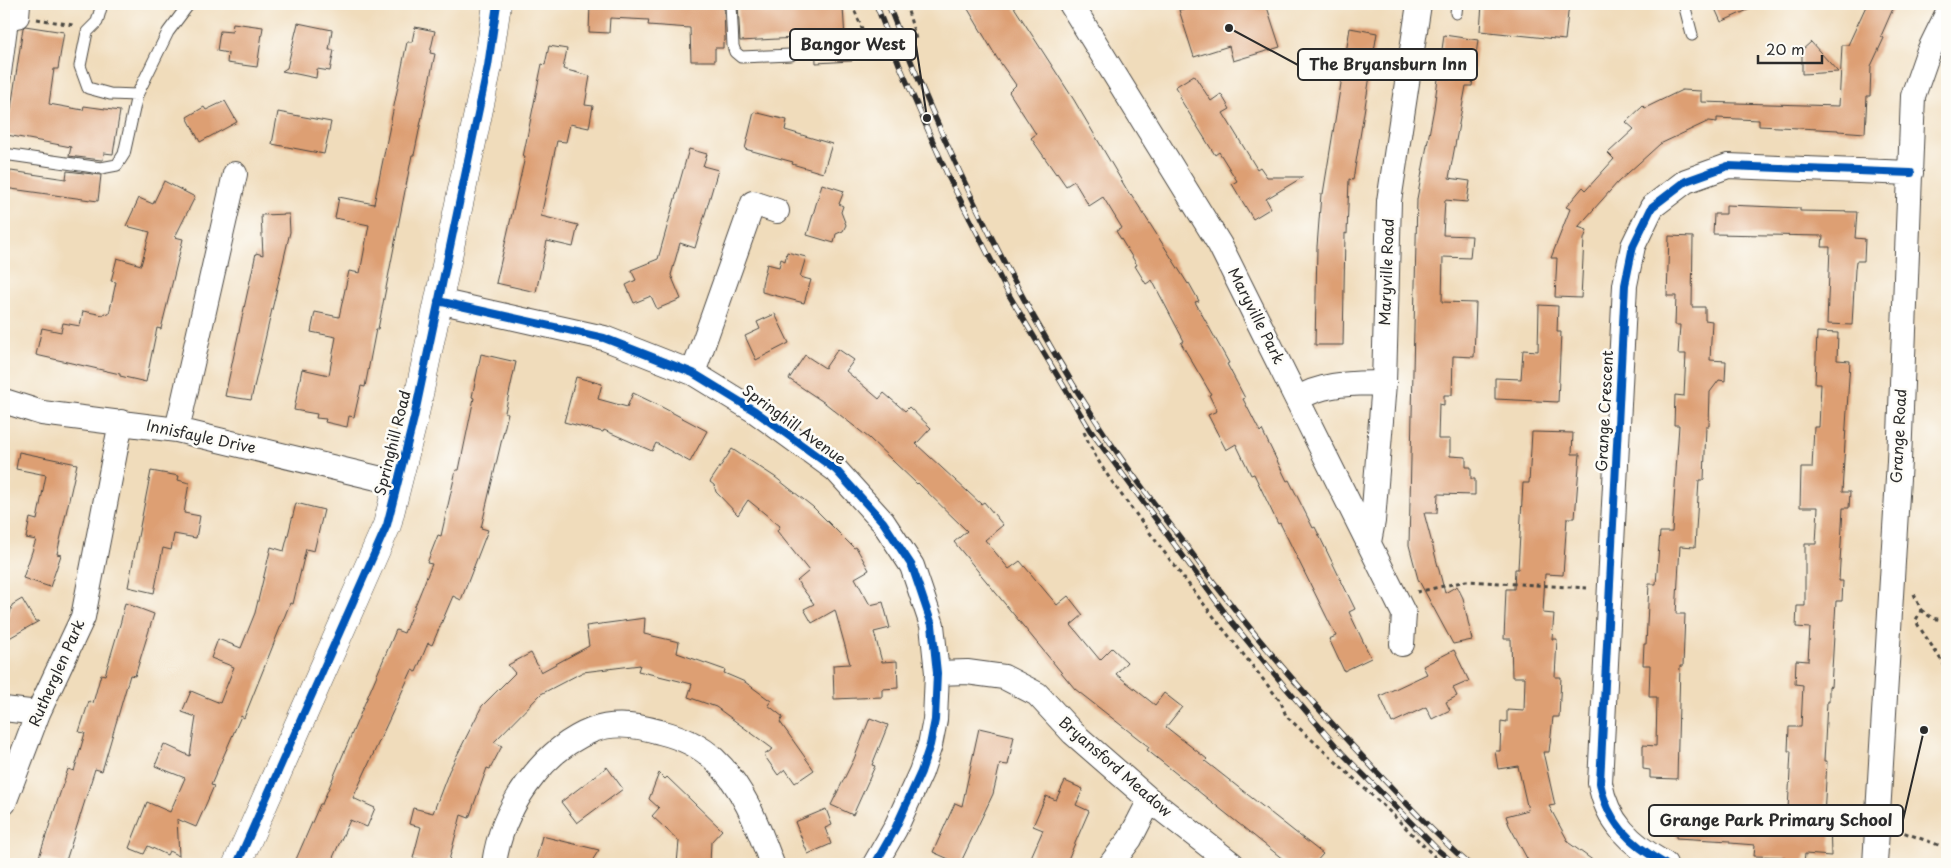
<svg xmlns="http://www.w3.org/2000/svg" width="1951" height="868" viewBox="0 0 1951 868" font-family="'Playpen Sans',sans-serif">
<rect width="100%" height="100%" fill="#fdfcf7"/>
<filter id="ink" filterUnits="userSpaceOnUse"><feTurbulence type="fractalNoise" baseFrequency=".02" numOctaves="2"/><feDisplacementMap in="SourceGraphic" scale="10" xChannelSelector="R" yChannelSelector="G"/><feConvolveMatrix kernelMatrix="1 2 1 2 8 2 1 2 1" color-interpolation-filters="sRGB"/></filter>
<filter id="wash" filterUnits="userSpaceOnUse"><feTurbulence type="fractalNoise" baseFrequency=".0096" numOctaves="4" result="noise"/><feDisplacementMap in="SourceGraphic" scale="20" xChannelSelector="R" yChannelSelector="G"/><feGaussianBlur stdDeviation="1.12" result="paint"/><feColorMatrix in="noise" values="0 0 0 0 0 0 0 0 0 0 0 0 0 0 0 0 0 1.4 0 .05"/><feComposite in="paint" operator="in"/></filter>
<g filter="url(#wash)">
<rect width="100%" height="100%" fill="#f0dcbb"/>
<g id="blocks">
<path fill="#dd9f73" d="M590 4H724L725 41 723 42V48H715V61H691L690 28 648 25 649 20 610 18 609 33 589 32Z
M738 4H834V8L843 7 845 39 851 38 852 61 816 63 815 37 740 41Z
M965 4H1012L1074 100 1130 195 1131 194 1188 284 1189 283 1199 301 1195 302 1229 363 1227 364 1245 398 1243 399 1260 432 1262 430 1287 481 1289 480 1313 528 1315 527 1355 609 1349 612 1371 658 1344 671 1329 639 1336 636 1280 523 1278 524 1254 474 1251 475 1236 444 1226 450 1208 415 1217 411 1209 395 1211 394 1181 343 1184 341 1152 280 1146 284 1135 266 1137 265 1116 231 1122 228 1103 197 1089 206 1074 181 1066 186 1057 173 1056 174 1031 138 1036 134 1009 92 1016 85 997 58Z
M1200 4H1266L1280 47 1233 61 1229 46 1194 57 1179 10Z
M1482 4H1569L1565 40 1480 31Z
M1713 4H1761L1721 22Z
M1867 4H1895L1881 36 1884 38 1871 66 1870 96H1867L1865 133 1838 131V130L1759 126V120L1717 118V122L1709 121 1660 144 1618 182 1578 227 1587 230 1584 239 1581 298 1555 297 1557 258H1551L1570 209 1566 207 1583 187 1586 190 1614 159 1608 153 1634 129 1626 122 1643 106 1645 108 1682 90 1701 91V102L1839 106 1842 45H1848Z
M233 23 263 27 257 67 227 63 228 53 217 51 220 31 232 32Z
M298 23 332 30 329 50H334L330 71 317 69 316 78 282 71 287 68Z
M25 26 64 32 58 69H54L49 104 83 110 84 106 120 111 113 154 104 153 103 160H101L69 156 71 147 7 135 23 28Z
M415 27 435 31 430 53 435 54 414 155H412L378 329H376L365 387 361 386 354 417 349 416 347 427 325 422 326 419 316 418 317 414 294 410 302 369 329 375 336 337 311 332 315 312 339 317 349 271 360 273 369 225 335 218 339 197 374 204 407 42H412Z
M1350 28 1377 33 1353 180 1349 179 1347 234 1345 233 1343 345H1315L1317 247 1321 194H1323Z
M1444 35 1478 40 1472 86H1466L1449 178 1470 181 1467 202 1445 200 1443 235 1472 236 1470 258 1443 257 1442 302 1476 303 1474 357 1453 356 1452 395H1444V405L1439 404 1438 439H1450V456L1466 457V467H1471V479H1475V495L1438 494 1437 513H1424L1445 593 1457 586 1463 598 1472 640 1453 644 1418 579 1409 545 1417 199 1434 108Z
M1811 42 1838 72 1802 74V50Z
M549 46 567 49 563 69 590 76 585 105 593 106 589 128 570 124 566 142 557 141 541 216 578 225 573 247 547 241 536 292 496 283 525 157H523L542 64 545 65Z
M1194 75 1211 101 1221 94 1230 109 1223 113 1257 169 1260 167 1267 177H1303L1266 199 1271 208 1253 219 1232 184 1237 181 1219 152 1215 155 1179 97 1181 96 1175 87Z
M225 101 237 122 200 142 187 117 204 107 206 110Z
M278 112 331 122 324 154 272 144Z
M754 112 787 120 785 130 832 144 823 173 792 164 793 162 745 149Z
M689 149 707 154 703 166 718 170 695 248 680 243 671 275 681 299 657 309 651 296 634 303 626 285 636 280 631 270 658 259Z
M4 170 66 179 67 171 101 175 98 201 4 188Z
M164 181 195 197 175 237 183 239 161 329 157 328 146 382 120 376V374L36 355 42 328 61 332 63 323 80 326 83 311 103 315 104 313 109 314 116 282 111 281 117 258 141 265 150 232 126 226 139 198 153 204Z
M822 184 844 191 839 204 843 206 841 212 846 225 843 231 836 234 834 243 807 235Z
M1726 205 1800 208V211L1857 212 1855 238 1865 239 1864 261H1856L1855 269 1852 325 1827 324 1830 247H1822L1823 236 1713 234 1714 214H1726Z
M289 214 290 232 251 400 225 396 256 253 263 255 261 215Z
M1669 236 1693 237 1692 307H1705V320L1712 321 1710 360 1726 361 1725 381 1719 380 1710 392 1709 426H1706L1704 480H1699L1695 547 1680 546 1676 614H1685L1683 666H1680L1677 779 1650 778V770L1643 769V745L1656 746 1657 697H1649L1650 665H1643L1644 644H1646L1649 584H1656L1660 532H1672L1679 425H1674L1675 395 1684 396 1686 354H1678L1680 325H1675L1676 296H1667Z
M787 252 806 257 800 277 811 280 804 303 762 292V284L767 264 779 267 781 259 785 261Z
M1539 305 1558 306 1557 332H1561L1558 402 1495 399V378L1521 379 1523 350 1538 351Z
M775 314 789 343 756 360 745 336 760 329 757 322Z
M1817 332 1838 333 1837 360 1850 361 1842 492H1850L1849 508H1843L1839 581H1843L1842 601H1836L1831 687 1829 686V702H1827L1824 761H1827L1824 817H1830L1831 856 1805 854 1804 864 1785 862V857L1754 856 1755 845 1730 843V841L1676 838 1678 810 1724 813V823L1744 824V827L1787 830 1791 751H1788L1789 727H1801L1803 685 1795 684 1796 660 1808 661 1810 628 1796 627 1797 606H1805V544H1816L1818 507H1800L1801 468H1812L1814 427H1819L1821 384H1815Z
M838 349 854 360 846 371 879 399 884 393 905 411 909 407 931 428 916 444 981 504 984 502 1003 525 985 540 1009 569 1020 561 1057 605 1068 596 1083 615 1071 625 1100 660 1112 648 1127 662 1116 674 1155 705 1164 693 1182 707 1166 727 1207 759 1205 761 1323 854 1314 864H1289L1147 750 1149 747 1075 689 954 542 967 531 918 483 917 484 869 438 825 403 789 379 805 355 825 368Z
M481 354 516 362 505 412 508 413 481 528 488 530 461 600 453 596 432 645 428 643 416 672 412 670 353 798 375 808 367 827 350 820 330 864H294L320 804H322L396 630 404 633 432 564 427 563 438 535 441 536 456 470H459L474 398 472 397Z
M576 377 602 384 598 399 627 407 633 393 658 405 707 431 690 462 656 443 652 451 604 430 603 432 564 422Z
M1532 432 1573 433 1572 454H1580L1575 518H1567L1563 575 1545 574 1543 613 1554 614 1552 639H1557L1555 677H1561L1559 717H1553L1549 752H1543L1555 805 1549 806 1569 843 1598 864H1530L1509 825 1506 816 1528 810 1518 766 1498 769 1495 751H1500L1501 721 1507 722V710L1524 711 1525 677H1512L1511 639H1504L1506 589H1514L1515 569H1518L1523 483H1529Z
M732 449 775 477 813 507 854 548 856 547 869 570 855 578 870 605 883 602 890 628 874 632 882 662 897 661 898 688 882 689V697L834 699 833 665 850 664 835 610 812 623 804 609 814 604 797 581 809 571 777 531 780 526 748 500 738 515 716 492 714 485 710 482Z
M19 452 77 464 57 554 61 555 50 587 23 578 36 540 26 538 30 518 37 520 46 475 16 469Z
M151 471 179 476 178 480 189 483 184 513 200 516 196 538 174 534 171 550 163 548 154 593 128 587Z
M296 503 324 510 314 551 306 549 293 604 290 603 244 718 241 716 211 785 214 786 196 827 177 819 179 856 169 851 167 855 148 846 144 854 129 848 147 802 170 812 185 778 155 766 164 744 190 756 196 717 182 712 191 691 220 703 234 667 211 658 218 639 241 648 255 613 271 547 284 551Z
M22 599 35 621H39L4 641V616L9 617 12 605Z
M125 603 154 614 135 676 130 675 102 771 95 769 65 864 39 857 68 769 74 771 85 733 79 732 89 701 93 703 101 674 105 675 121 621Z
M645 618 644 634 679 642 677 653 725 670 724 673 745 682 771 701 768 705 783 717 780 722 814 770 795 783 785 769 778 775 764 755 773 749 716 707 688 697 692 684 638 671 640 665 583 672 541 694 494 742 502 746 490 769 487 768 469 818 461 815 448 864H438L413 858 421 827 409 824 413 808 433 813 449 771 482 706 515 673 508 665 531 653 541 672 589 646 586 626Z
M1454 650 1469 681 1453 688 1457 696 1446 702 1450 710 1432 719 1426 707 1392 723 1380 696 1427 674 1423 666Z
M870 718 888 725 872 765 875 766 853 815 831 805 854 759Z
M979 728 1014 736 1008 765 1000 764 993 794 960 864 933 852 955 803 962 806Z
M607 767 623 789 577 823 561 802Z
M659 773 665 779 667 777 722 830 711 842 710 864H677L679 841 652 816 659 808 649 799Z
M1065 781 1083 789 1076 805 1089 811 1066 864H1028L1043 830 1033 826 1046 796 1056 800Z
M826 809 832 825 825 828 831 844 808 854 795 822Z
M542 836 599 850 590 864H535Z"/>
</g>
</g>
<g filter="url(#ink)">
<use href="#blocks" fill-opacity="0" stroke="#494641" stroke-width="1"/>
<g fill="none" stroke-linecap="round" stroke-linejoin="round">
<g stroke="#494641" stroke-width="13">
<path id="lane" d="M102 4 97 22 87 32 80 66 88 88 110 94 137 95
M731 4 733 46 735 52 741 57 791 55
M1684 4 1692 35
M1456 13 1457 4
M4 85 12 24 17 16
M4 154 101 168 117 165 124 154 137 95 168 32 189 4"/>
</g>
<g stroke="#494641" stroke-width="26">
<path id="street" d="M1071 4 1220 245 1404 614 1402 644
M17 16 18 4
M438 301 604 338 693 373 755 411 836 470 883 522 912 566 932 625 937 673 935 720 930 745 921 772 895 829 875 864
M693 373 753 203 777 211
M1297 399C1324 382 1353 384 1384 383
M4 401 42 413 177 430 398 483
M177 430 235 174
M1369 542 1373 521 1384 383 1389 201 1419 4
M937 673 967 672 1004 677 1037 694 1073 733 1150 800 1232 864
M4 709 38 713
M4 803 38 713 83 617 121 422
M494 864C501 811 541 750 593 730 614 722 640 726 660 732 680 737 699 745 714 759 744 787 758 827 772 864
M1111 864 1130 839 1150 800
M1665 864C1630 844 1607 822 1600 783L1625 285 1633 246 1652 207 1686 181 1728 166 1911 173
M1875 864 1899 461 1913 96 1928 53 1947 14"/>
</g>
<g stroke="#494641" stroke-width="29">
<path id="secondary" d="M237 864 387 525 414 418 488 66 497 4"/>
</g>
<path stroke="#494641" stroke-width="3" stroke-dasharray="4 4" stroke-linecap="butt" d="M852 4 867 41 876 38
M906 4 916 39 915 40
M37 19 73 25
M1084 432C1097 465 1121 494 1142 522 1184 580 1229 636 1273 692L1281 702 1286 716 1389 811 1442 864
M1417 592 1466 581 1587 588
M1914 594 1921 610 1916 620 1918 625 1947 669
M1921 610 1932 618 1947 621
M1897 830 1947 848"/>
<use href="#lane" stroke="#fff" stroke-width="11"/>
<use href="#street" stroke="#fff" stroke-width="24"/>
<use href="#secondary" stroke="#fff" stroke-width="28"/>
<g stroke="#2b2b2b" stroke-width="5.5">
<path id="rail" d="M876 4 899 64 948 176 1009 295 1090 430 1231 621 1286 688 1343 754 1438 850 1455 864
M888 4C945 150 1014 295 1100 427 1130 474 1166 518 1199 563 1253 635 1311 702 1373 768 1404 801 1435 834 1469 864"/>
</g>
<use href="#rail" stroke="#fdfcf7" stroke-width="4" stroke-dasharray="11" stroke-linecap="butt"/>
<g stroke="#fdfcf7" stroke-width="11">
<path id="cycleway" d="M438 301 604 338 693 373 755 411 836 470 883 522 912 566 932 625 937 673 935 720 930 745 921 772 895 829 875 864
M237 864 387 525 414 418 488 66 497 4
M1665 864C1630 844 1607 822 1600 783L1625 285 1633 246 1652 207 1686 181 1728 166 1911 173"/>
</g>
<use href="#cycleway" stroke="#0057b8" stroke-width="8"/>
</g>
</g>
<g text-anchor="middle" stroke-width="5" stroke-linejoin="round" paint-order="stroke">
<g font-size="15" fill="#2b2b2b" stroke="#fdfcf7">
<text transform="translate(1387 272) rotate(-88)" y="5">Maryville Road</text>
<text transform="translate(1256 316) rotate(63)" y="5">Maryville Park</text>
<text transform="translate(1605 411) rotate(-87)" y="5">Grange Crescent</text>
<text transform="translate(794 425) rotate(36)" y="5">Springhill Avenue</text>
<text transform="translate(1899 436) rotate(-87)" y="5">Grange Road</text>
<text transform="translate(201 437) rotate(12)" y="5">Innisfayle Drive</text>
<text transform="translate(393 443) rotate(-76)" y="5">Springhill Road</text>
<text transform="translate(57 673) rotate(-66)" y="5">Rutherglen Park</text>
<text transform="translate(1115 767) rotate(41)" y="5">Bryansford Meadow</text>
</g>
</g>
<path fill="none" stroke="#2b2b2b" stroke-width="2" d="M927 118L916 45M1229 28L1298 65M1924 730L1903 820"/>
<g fill="#2b2b2b" stroke="#fdfcf7" stroke-width="2">
<circle cx="927" cy="118" r="5"/>
<circle cx="1229" cy="28" r="5"/>
<circle cx="1924" cy="730" r="5"/>
</g>
<g fill="#fdfcf7" stroke="#2b2b2b" stroke-width="2">
<rect x="790" y="29" width="126" height="31" rx="5"/>
<rect x="1298" y="49" width="179" height="31" rx="5"/>
<rect x="1649" y="805" width="254" height="31" rx="5"/>
</g>
<g font-size="16" text-anchor="middle" font-weight="bold" fill="#2b2b2b">
<text x="853" y="50">Bangor West</text>
<text x="1388" y="70">The Bryansburn Inn</text>
<text x="1776" y="826">Grange Park Primary School</text>
</g>
<rect width="1951" height="868" fill="none" stroke="#fdfcf7" stroke-width="20"/>
<path d="M1758 55v8h64v-8" fill="none" stroke="#2b2b2b" stroke-width="2.5"/>
<text x="1766" y="55" font-size="15" fill="#2b2b2b" stroke="#fdfcf7" stroke-width="4" paint-order="stroke">20 m</text>
</svg>
